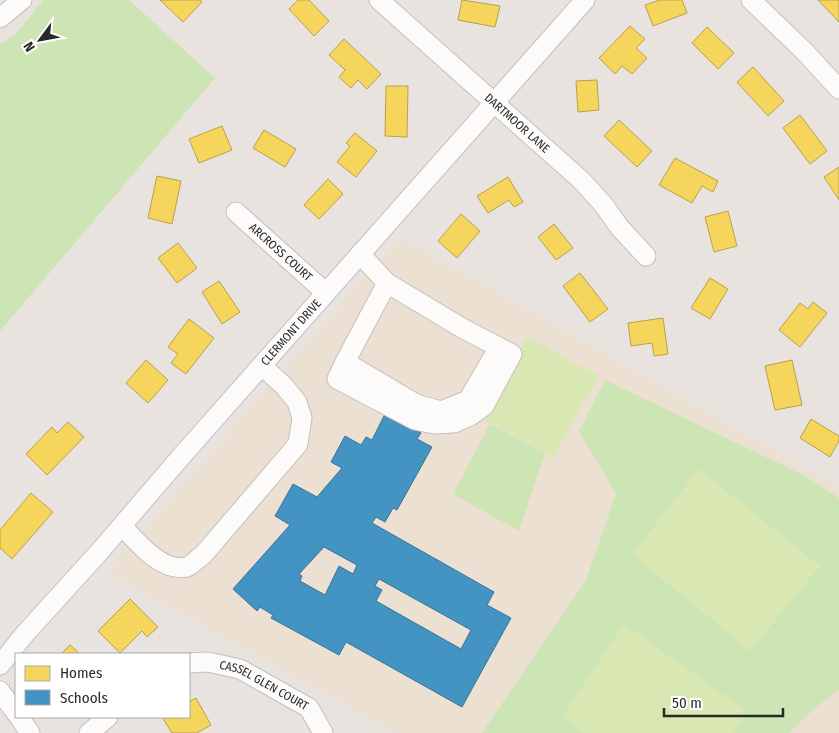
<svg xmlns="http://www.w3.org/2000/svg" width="839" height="733" viewBox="0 0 839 733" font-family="'Fira Sans Condensed',sans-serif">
<rect width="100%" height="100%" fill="#e8e3de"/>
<path fill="#ebe0d2" d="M399 238 480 282 839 487V733H396L107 572Z"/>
<path fill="#cde4b5" d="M43 0H129L215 78 0 331V44L16 34Z
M605 380 805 476 839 498V690L816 707 789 733H482L586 580 616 494 579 431Z
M490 424 545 453 519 531 453 494Z"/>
<path fill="#d9e8b3" d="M527 337 599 376 553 457 482 418Z
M699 469 820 566 750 651 632 554Z
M624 624 748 712 734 733H585L562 717Z"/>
<path fill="#f6d55c" stroke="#b8a14d" d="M160 0H200L202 2 183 22Z
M298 0H309L329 21 314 36 289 9Z
M462 0 500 6 495 27 458 20Z
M660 0H682L687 13 653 26 645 5Z
M818 0H839V22Z
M630 26 645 39 636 48 647 58 632 74 622 66 615 74 599 58Z
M707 27 734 53 718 69 692 43Z
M344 39 381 74 367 89 358 80 351 88 339 77 345 70 329 55Z
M753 67 784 101 768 116 737 82Z
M597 80 599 110 578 112 576 81Z
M386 86H408L407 137 385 136Z
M800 115 827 151 810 164 783 128Z
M619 120 652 151 637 167 604 136Z
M222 126 232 150 199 163 189 139Z
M264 130 296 149 285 167 253 148Z
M355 133 377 151 356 177 337 162 350 146 346 143Z
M675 158 718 181 713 192 702 186 692 203 659 185Z
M839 167V200L824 177Z
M157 176 181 181 172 224 148 218Z
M508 177 523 202 514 207 509 200 488 213 477 196Z
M328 179 343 194 319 219 304 205Z
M728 211 737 246 714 252 705 217Z
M461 214 480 231 457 258 438 241Z
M554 224 573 248 556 260 538 237Z
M178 243 197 268 177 283 158 258Z
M580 273 608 309 590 322 563 286Z
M710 278 728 289 710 319 691 308Z
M219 281 240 312 222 324 202 292Z
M813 302 827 313 800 347 779 330 800 303 808 309Z
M663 318 668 354 654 356 652 343 631 346 628 323Z
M189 319 214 338 186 374 171 363 178 354 168 347Z
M146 360 168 380 148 403 126 383Z
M792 360 802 405 775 410 765 366Z
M811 419 839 436V441L830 457 800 438Z
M68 422 84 437 47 475 26 454 52 427 57 433Z
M31 493 53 512 12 559 0 548V530Z
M130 599 158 627 147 637 142 631 120 653 98 631Z
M70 645 80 654H61Z
M196 698 211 725 197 733H172L162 717H189V702Z"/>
<path fill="#4393c3" stroke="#3b7395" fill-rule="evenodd" d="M386 412 421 433 417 439 432 447 397 510 393 508 385 522 376 517 372 523 494 592 487 605 511 618 462 707 346 642 339 655 271 618 273 615 260 607 257 611 233 589 290 525 275 516 293 484 317 497 342 468 331 462 345 436 361 445 366 437 372 440ZM324 547 357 565 353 574 339 566 325 595 300 581 302 576 299 574ZM379 579 471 630 461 649 376 601 382 590 375 586Z"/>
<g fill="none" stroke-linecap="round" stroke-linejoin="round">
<g stroke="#c1bfc0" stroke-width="21">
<g id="minor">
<path id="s1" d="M379 0 581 180 603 204 620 228 646 256"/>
<path d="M751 0 804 51 839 89"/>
<path d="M0 18 22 0"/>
<path id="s2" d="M236 212 326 293"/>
<path d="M360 254 387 283 345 362 337 379 415 420 434 424 454 423 470 416 484 406 512 354 462 328 387 283"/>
<path d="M345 362 416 404 441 411 468 400 499 347"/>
<path d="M122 526C137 542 162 573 187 567 192 565 198 558 203 555L298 444 302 418 297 402 284 386 262 366"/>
<path id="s3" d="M189 663 208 662 240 669 309 708 323 733"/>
<path id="s4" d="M0 665 23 636 101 550 179 459 585 0"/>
<path d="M0 691 16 713"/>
<path d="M19 717 30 733"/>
<path d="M89 733 108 717"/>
</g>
</g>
<use href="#minor" stroke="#fcfbfa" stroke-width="19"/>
</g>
<g text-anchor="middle" stroke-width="5" stroke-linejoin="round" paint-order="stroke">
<g font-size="12" fill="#292929" stroke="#fff">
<text dy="4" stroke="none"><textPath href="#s1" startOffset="185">DARTMOOR LANE</textPath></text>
<text dy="4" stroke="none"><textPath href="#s2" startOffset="60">ARCROSS COURT</textPath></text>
<text dy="4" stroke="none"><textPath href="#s4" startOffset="442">CLERMONT DRIVE</textPath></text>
<text dy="4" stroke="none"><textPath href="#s3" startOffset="80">CASSEL GLEN COURT</textPath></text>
</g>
</g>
<rect x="15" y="653" width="175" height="65" fill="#ffffff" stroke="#a9a9a9"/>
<rect x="25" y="666" width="25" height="15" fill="#f6d55c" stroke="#a9a9a9"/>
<text x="60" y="678" font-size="15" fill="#292929">Homes</text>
<rect x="25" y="690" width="25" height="15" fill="#4393c3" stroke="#a9a9a9"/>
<text x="60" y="703" font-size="15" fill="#292929">Schools</text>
<g transform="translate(40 40) rotate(238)" stroke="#ffffff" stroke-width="4" paint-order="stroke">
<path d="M0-4L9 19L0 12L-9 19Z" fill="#292929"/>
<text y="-8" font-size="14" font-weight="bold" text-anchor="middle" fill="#292929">N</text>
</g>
<path d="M664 708v8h119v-8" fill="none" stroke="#292929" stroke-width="2.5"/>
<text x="672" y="708" font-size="15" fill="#292929" stroke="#ffffff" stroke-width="4" paint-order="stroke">50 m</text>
</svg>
